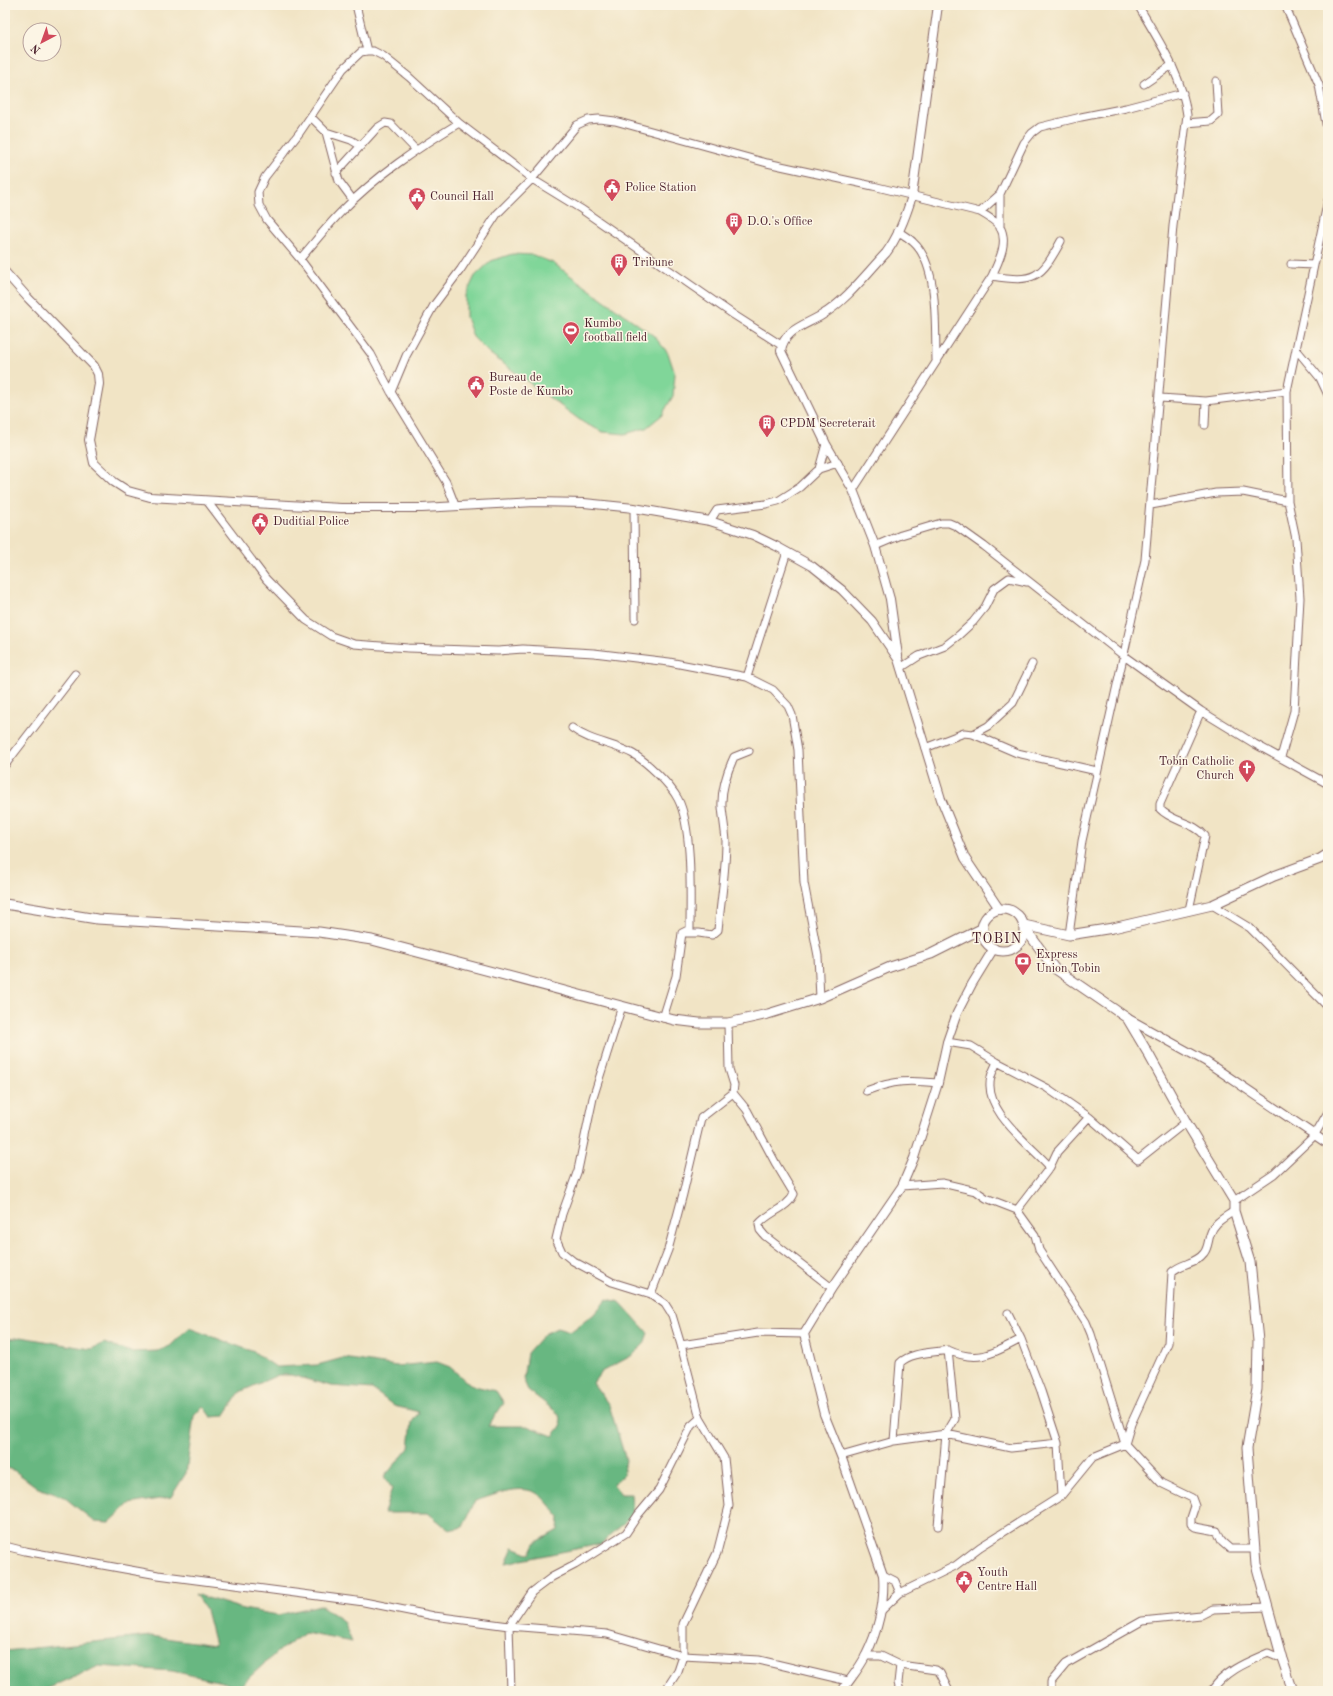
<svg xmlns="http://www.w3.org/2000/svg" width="1333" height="1696" viewBox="0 0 1333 1696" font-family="'Old Standard TT',serif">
<rect width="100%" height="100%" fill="#fcf5e5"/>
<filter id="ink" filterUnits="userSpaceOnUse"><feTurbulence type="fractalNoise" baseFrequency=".025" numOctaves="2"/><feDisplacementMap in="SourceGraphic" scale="8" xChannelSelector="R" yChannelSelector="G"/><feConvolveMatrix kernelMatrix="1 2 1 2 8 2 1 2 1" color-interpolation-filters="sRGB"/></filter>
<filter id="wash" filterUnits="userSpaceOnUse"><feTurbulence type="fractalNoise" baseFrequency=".012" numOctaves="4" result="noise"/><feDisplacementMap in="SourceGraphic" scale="16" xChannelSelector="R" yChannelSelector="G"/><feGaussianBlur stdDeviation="0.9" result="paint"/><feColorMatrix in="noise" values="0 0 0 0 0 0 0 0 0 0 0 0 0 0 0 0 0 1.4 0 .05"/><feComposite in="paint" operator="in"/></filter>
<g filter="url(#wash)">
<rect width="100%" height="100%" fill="#f1e4c5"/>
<path fill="#80d699" stroke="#657a62" d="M512 254 533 255 553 263 654 336 668 353 675 374 673 396 662 415 646 428 625 434 603 432 584 423 489 353 473 337 466 317V295L475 276 491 261Z"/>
<path fill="#68b781" stroke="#596b56" d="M607 1299 620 1302 648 1333 644 1344 633 1355 601 1372 593 1383 609 1405 626 1460 623 1475 613 1484 621 1494H631L633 1515 601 1544 506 1563 513 1547 530 1554 535 1543 558 1530 559 1517C554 1511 549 1504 543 1498 525 1480 496 1495 475 1501L463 1527 449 1530 428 1513H384L392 1488 384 1477 409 1448 412 1422 419 1412 394 1406 372 1389 331 1386 291 1375H278L240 1392 224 1416 211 1417 203 1406 194 1416 186 1473 171 1497 129 1504 109 1523 95 1522 64 1497 38 1488 15 1471 5 1467V1340L21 1337 78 1347 91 1349 104 1343 131 1352 158 1351 170 1346 189 1328 254 1352 276 1367 317 1365 343 1358 397 1366 437 1362 450 1367 470 1385 496 1391 504 1403 488 1426H527L553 1436 561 1426 559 1414 528 1390 523 1379 527 1353 544 1334 557 1328 570 1332 593 1315Z
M195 1594 243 1609 278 1615 320 1605 343 1621 352 1642 305 1633 277 1652 240 1686 172 1671 99 1666 42 1691H5V1651L151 1636 215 1645 206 1610Z"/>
</g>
<g filter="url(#ink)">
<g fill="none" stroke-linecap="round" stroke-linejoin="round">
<g stroke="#846461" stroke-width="9">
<path id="minor" d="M356 5 367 51
M1285 5 1319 85 1328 135
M1144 84 1172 65
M311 117 326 132 339 181 353 200
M1186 123 1211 121 1218 115 1216 81
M326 132 351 140 361 146
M336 173 377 128 385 123 391 124 416 150
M980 212 1000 194
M1000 228V194L1024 143 1032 133 1040 127 1081 117 1126 108 1183 93
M898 231C903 235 909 238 913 242 939 265 935 327 936 360
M300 259C314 243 327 226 342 211 376 176 418 148 459 123
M1291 264 1314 265
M992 276C1035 283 1041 278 1061 241
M1296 349 1320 378 1328 395
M391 392 406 356 434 305 461 269 497 214 532 179 577 125 588 120 599 119 615 121 767 163 873 186 980 212C987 216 996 221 1000 227 1009 243 998 262 992 276L853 490
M1160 398 1206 401 1205 425
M1206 401 1287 391
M819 469 826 444
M207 501 266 579 306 620 331 636 354 644 408 648 498 651 523 649 594 653 669 662 747 677 773 690 788 706 792 715 798 750 804 883 818 956 820 998
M1288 501 1287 391 1328 200
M455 505 446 482 391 392 371 354 300 259 267 220 259 205 258 192 265 177 300 132 343 69 361 52 367 51H373L383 56 409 77 459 123 532 179 581 209 734 315 781 345
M1151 505 1216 493 1243 492 1288 501 1296 539 1300 598 1294 711 1281 757
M634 508 635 619
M710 521 717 510 766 504 778 501 800 487 819 469 838 463
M875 546 901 535 941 523H949L956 526 984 546 1124 656 1201 711 1255 744 1328 784
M902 667 919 656 945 646 959 635 973 622 985 607 994 589 1009 578 1027 582
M747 677 787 552
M572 728C590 742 613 743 633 754 647 762 670 784 678 799 693 828 690 896 690 929L682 933
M973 734 988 726 1013 703 1032 664
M925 748 964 733 973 734 1017 753 1097 771
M5 765 75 674
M1212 905 1250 928 1328 1007
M1189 910 1205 836C1194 822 1172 822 1160 809V804L1201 711
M684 933H699L712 935 718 930C721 900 726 870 726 841 725 829 723 818 722 807 721 789 727 772 734 757L749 751
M1069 935 1082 841 1145 560 1173 226 1187 115C1182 74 1158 40 1138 5
M663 1018 676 976 682 933
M947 1042 971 1046 997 1062 1047 1088 1089 1117 1138 1160 1186 1122
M997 1062C995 1067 992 1072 991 1077 982 1111 1031 1145 1050 1167
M866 1091C895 1080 908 1080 938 1083
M733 1093 747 1110 776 1164 794 1194C788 1208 769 1212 759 1224L760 1230 765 1236 832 1288
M902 1186 942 1183 976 1191 986 1198 1017 1210 1035 1235 1039 1250 1086 1322 1091 1334 1125 1444 1161 1483 1192 1498 1195 1506 1191 1518V1524L1195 1527 1217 1531 1222 1542 1230 1549H1255
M1234 1201 1274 1174 1314 1136 1328 1112
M1017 1210 1050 1167 1057 1152 1089 1117
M651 1294 668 1250 683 1194 701 1118 733 1093 734 1085 729 1069 728 1023
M1008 1313 1021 1339 1041 1391 1058 1443 1061 1496
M681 1345 758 1333 804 1334
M894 1441 900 1363C911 1352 933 1353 948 1350
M841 1456 894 1441 946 1434 955 1419 948 1350C978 1364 994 1353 1021 1339
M938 1526 946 1434 1011 1448 1058 1443
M5 1546 25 1551 158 1575 364 1602 434 1616 509 1626 607 1634 683 1656 759 1660 848 1681
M883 1575 895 1581 900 1593
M880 1612 900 1593 955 1566 980 1547 1061 1496 1093 1457 1125 1444 1131 1424 1168 1343 1172 1272C1181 1263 1196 1264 1204 1253 1208 1248 1208 1241 1210 1235 1214 1222 1224 1218 1234 1211
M865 1656H881L900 1665 936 1670 940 1673 949 1691
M511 1691 509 1626 532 1592 552 1577 575 1565 626 1533 638 1515 659 1490 691 1426 700 1418 681 1345 672 1315 665 1304 651 1294 612 1282 573 1261 562 1252 556 1239 562 1214 578 1170 593 1098 622 1006
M665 1691 678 1671 683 1656V1624L717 1553 729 1506 724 1458 700 1418
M900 1691 898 1683 900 1665
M1051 1691V1682L1066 1664 1142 1621 1201 1615 1213 1609 1268 1607
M1211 1691C1226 1670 1245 1663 1268 1653L1282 1659"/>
</g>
<g stroke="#846461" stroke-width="10">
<path id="tertiary" d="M5 272 28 298 94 366 98 374 99 384 89 440 94 463 114 482 128 491 150 497 341 508H422L535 502 584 503 634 508 710 521 753 535 776 546 812 566 842 590 872 621 898 659 941 799 965 858 1000 910
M898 656 890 599 875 546 853 490 826 444 781 351C783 330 806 325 822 315 847 300 866 274 886 253 898 237 906 216 912 196L938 5
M1127 1018 1205 1061 1328 1144
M842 1691C850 1679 860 1668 866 1655 878 1631 885 1602 883 1575L841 1456 824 1414 804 1334 832 1288 902 1186 914 1158 938 1083 947 1042 957 1013 972 984 994 948"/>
</g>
<g stroke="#846461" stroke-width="11">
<path id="secondary" d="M5 904 97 919 319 932 372 940 674 1020 699 1023H728L768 1014 820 998 890 967 931 954 983 928
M982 930a21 21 0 1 1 42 0a21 21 0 1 1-42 0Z
M1024 925 1069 935 1113 928 1212 905 1274 876 1320 859 1328 854
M1024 927 1054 968 1127 1018 1149 1055 1186 1122 1234 1201V1211L1250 1262 1258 1341 1257 1389 1247 1448 1256 1564 1282 1659 1293 1691"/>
</g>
<use href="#minor" stroke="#fff" stroke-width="7"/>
<use href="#tertiary" stroke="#fff" stroke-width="8"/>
<use href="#secondary" stroke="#fff" stroke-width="9"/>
</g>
</g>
<defs>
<g id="civic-pin" transform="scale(0.9)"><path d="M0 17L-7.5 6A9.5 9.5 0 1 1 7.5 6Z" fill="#d1495b" stroke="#fcf5e5"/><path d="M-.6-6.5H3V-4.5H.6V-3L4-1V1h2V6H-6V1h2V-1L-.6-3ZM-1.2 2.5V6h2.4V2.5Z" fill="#fff"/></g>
<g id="building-pin" transform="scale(0.9)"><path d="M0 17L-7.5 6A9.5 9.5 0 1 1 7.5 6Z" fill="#d1495b" stroke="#fcf5e5"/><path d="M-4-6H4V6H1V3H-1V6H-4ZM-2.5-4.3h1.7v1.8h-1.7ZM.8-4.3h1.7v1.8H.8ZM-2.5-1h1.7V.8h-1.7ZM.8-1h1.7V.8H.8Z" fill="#fff"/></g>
<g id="stadium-pin" transform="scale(0.9)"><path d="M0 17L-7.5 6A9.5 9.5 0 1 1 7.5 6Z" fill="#d1495b" stroke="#fcf5e5"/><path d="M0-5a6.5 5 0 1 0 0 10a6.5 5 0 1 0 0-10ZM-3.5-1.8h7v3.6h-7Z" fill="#fff"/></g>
<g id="church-pin" transform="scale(0.9)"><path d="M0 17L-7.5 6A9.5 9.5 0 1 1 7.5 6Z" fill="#d1495b" stroke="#fcf5e5"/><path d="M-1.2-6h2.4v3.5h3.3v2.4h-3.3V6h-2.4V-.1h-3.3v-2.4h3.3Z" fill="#fff"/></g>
<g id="bank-pin" transform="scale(0.9)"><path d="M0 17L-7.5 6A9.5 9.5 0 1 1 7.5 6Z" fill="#d1495b" stroke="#fcf5e5"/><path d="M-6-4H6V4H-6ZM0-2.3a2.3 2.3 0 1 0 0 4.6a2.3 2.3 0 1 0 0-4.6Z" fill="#fff"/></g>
</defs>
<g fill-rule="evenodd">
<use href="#civic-pin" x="612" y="187"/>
<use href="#civic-pin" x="417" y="196"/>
<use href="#building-pin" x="734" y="221"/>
<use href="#building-pin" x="619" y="262"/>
<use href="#stadium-pin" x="571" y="330"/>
<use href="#civic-pin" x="476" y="384"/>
<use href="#building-pin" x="767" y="423"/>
<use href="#civic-pin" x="260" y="521"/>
<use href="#church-pin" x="1247" y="768"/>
<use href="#bank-pin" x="1023" y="961"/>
<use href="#civic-pin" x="964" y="1579"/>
</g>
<g text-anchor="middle" stroke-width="3" stroke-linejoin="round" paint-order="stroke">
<g font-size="12" fill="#4a1f2b" stroke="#fcf5e5" text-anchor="start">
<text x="625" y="191">Police Station</text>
<text x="430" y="200">Council Hall</text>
<text x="747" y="225">D.O.'s Office</text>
<text x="632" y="266">Tribune</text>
<text x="584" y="327">Kumbo<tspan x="584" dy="14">football field</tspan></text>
<text x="489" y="381">Bureau de<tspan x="489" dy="14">Poste de Kumbo</tspan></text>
<text x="780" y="427">CPDM Secreterait</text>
<text x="273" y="525">Duditial Police</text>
<text x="1234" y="765" text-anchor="end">Tobin Catholic<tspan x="1234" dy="14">Church</tspan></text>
<text x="1036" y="958">Express<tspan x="1036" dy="14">Union Tobin</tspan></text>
<text x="977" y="1576">Youth<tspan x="977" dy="14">Centre Hall</tspan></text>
</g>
<g font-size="14" letter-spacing="1" fill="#4a1f2b" stroke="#fcf5e5">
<text x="997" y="943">TOBIN</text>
</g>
</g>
<rect width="1333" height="1696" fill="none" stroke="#fcf5e5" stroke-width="20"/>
<g transform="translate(42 42) rotate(221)"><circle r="19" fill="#fcf5e5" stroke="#b59f9b"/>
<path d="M0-3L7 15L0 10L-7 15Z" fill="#d1495b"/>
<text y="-6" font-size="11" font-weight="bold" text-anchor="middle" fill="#4a1f2b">N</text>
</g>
</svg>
